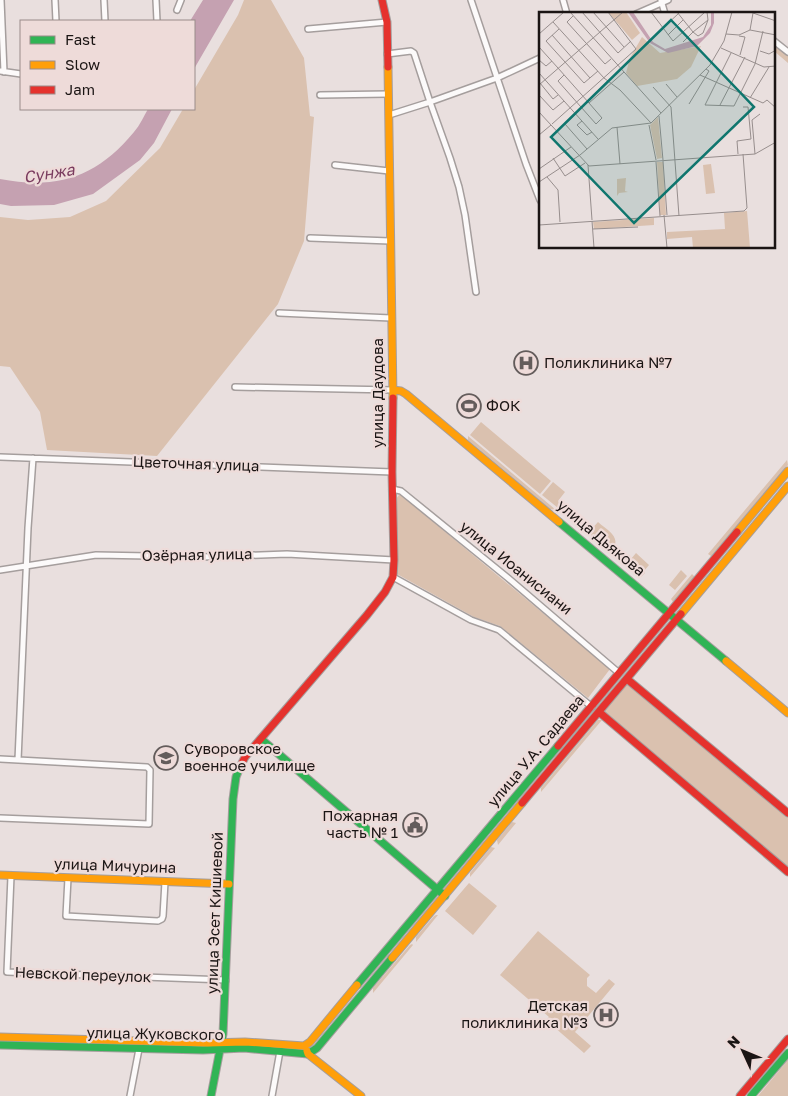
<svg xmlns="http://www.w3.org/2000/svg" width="788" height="1096" viewBox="0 0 788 1096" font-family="'Golos Text',sans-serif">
<rect width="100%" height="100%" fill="#e9dfde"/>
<path fill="#dac1af" d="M244 0H271L304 58 310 116 314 117 304 241 278 304 157 456 47 450 40 412 10 367 0 366V217L28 220 70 217 106 201 160 148 183 109H194V90L238 15Z
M774 43 788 55V63L774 51Z
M481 422 551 481 540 494 470 435Z
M468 436 556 510 550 509 468 440Z
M787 460 788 465 711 556 708 554Z
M553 482 565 492 558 501 560 504 558 508 542 495Z
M399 495H401L610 669 588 698 500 626 474 617 397 574 396 499Z
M598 522C608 531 623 537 611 552L588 533Z
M636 553 649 565 644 571 645 573 641 577 626 565Z
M681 570 687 576 675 590 669 585Z
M692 574 695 577 673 602 671 599Z
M628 683 788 816V868L603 713Z
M598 720H602L541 792V788Z
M512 822 516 823 498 845 497 840Z
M491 847 495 848 470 877V873Z
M469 883 497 906 473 935 445 911Z
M436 915H438L416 942V937L434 916Z
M538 931 590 975 587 978V986L596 993 609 979 615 984 575 1032 591 1046 584 1053 546 1020 549 1017 500 975Z
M412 944 413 945 373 993V988L410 945Z
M788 1060V1096H758Z"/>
<path fill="#c5a1b1" d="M203 0H234L194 69V21H190Z
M148 109H172L154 143 140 160 93 194 54 205 11 206 0 204V179C57 190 97 177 134 132 140 125 144 116 148 109Z"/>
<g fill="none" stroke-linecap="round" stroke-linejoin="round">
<g stroke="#a59e9d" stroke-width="8">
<path id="street" d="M1 0 4 72
M55 0 56 21
M104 0 105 21
M156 0 157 21
M471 0 526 164 540 200
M563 0 567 14
M661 0 665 14
M177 10 181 0
M636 14 668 0
M308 29 387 22
M774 41 788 52
M387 54 411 51 414 53 430 102 450 158 459 187 465 215 476 292
M0 71 21 74
M320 95 388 94
M389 115 430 102 497 78 540 58
M335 165 389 171
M310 238 390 241
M279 313 391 318
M235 387 393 390
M0 457 392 472
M392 489 401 491 508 578 619 673
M0 570 96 555 202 557 287 554 394 560
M393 577 471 620 499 630 592 707
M0 759 147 767 150 770 149 824 0 818
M18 760 28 528 33 458
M11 876 7 972 226 980
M68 878 66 916 158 921 162 919 163 916 165 882
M130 1096 139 1049
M272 1096 280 1051"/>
</g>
<g stroke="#a59e9d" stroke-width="9">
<path id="fast" d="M559 522 726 661
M261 739 445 896
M357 985 558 746
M0 1045 203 1050 244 1048 308 1054 317 1048 392 958
M211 1096 223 1034 233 799 236 777 240 767
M751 1096 788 1053"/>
</g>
<g stroke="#a59e9d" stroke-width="9">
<path id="slow" d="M388 67 393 398
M393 390 401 391 406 394 559 522
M737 532 788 471
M681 614 788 486
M726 661 788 713
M0 875 229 884
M392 958 522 803
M0 1037 208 1043 245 1042 304 1046 310 1042 357 985
M307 1051 308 1054 361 1096"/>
</g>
<g stroke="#a59e9d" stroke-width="9">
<path id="jam" d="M382 0 387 22 388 67
M627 679 788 813
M599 712 788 872
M558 746 737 532
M240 767 245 757 367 615 385 592 393 577 394 560 392 472 393 398
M522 803 681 614
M740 1096 788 1039"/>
</g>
<use href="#street" stroke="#fcfafa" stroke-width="5"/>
<use href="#fast" stroke="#30b455" stroke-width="7"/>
<use href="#slow" stroke="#ff9f0a" stroke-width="7"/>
<use href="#jam" stroke="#e5322d" stroke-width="7"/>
</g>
<defs>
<g id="hospital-ring" transform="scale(1.25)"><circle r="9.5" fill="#eedbd9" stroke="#635c5b" stroke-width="1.5"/><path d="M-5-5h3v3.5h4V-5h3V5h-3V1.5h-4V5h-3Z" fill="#635c5b"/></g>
<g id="stadium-ring" transform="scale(1.25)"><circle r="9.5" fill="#eedbd9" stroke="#635c5b" stroke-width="1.5"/><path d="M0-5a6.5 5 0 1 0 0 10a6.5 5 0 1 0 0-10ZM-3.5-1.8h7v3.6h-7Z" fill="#635c5b"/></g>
<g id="university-ring" transform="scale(1.25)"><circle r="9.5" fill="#eedbd9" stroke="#635c5b" stroke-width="1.5"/><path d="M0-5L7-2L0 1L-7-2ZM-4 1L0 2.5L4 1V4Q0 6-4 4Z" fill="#635c5b"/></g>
<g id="civic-ring" transform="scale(1.25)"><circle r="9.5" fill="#eedbd9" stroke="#635c5b" stroke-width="1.5"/><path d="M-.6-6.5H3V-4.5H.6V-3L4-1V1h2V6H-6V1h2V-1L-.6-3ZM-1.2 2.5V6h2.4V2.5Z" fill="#635c5b"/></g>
</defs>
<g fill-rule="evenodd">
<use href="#hospital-ring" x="526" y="363"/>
<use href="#stadium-ring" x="469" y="406"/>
<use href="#university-ring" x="166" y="758"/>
<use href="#civic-ring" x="415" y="825"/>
<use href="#hospital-ring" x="606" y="1015"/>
</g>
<g text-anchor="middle" stroke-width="4.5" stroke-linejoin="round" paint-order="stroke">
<g font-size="15" fill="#1b1514" stroke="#eedbd9" text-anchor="start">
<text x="544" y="368">Поликлиника №7</text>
<text x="486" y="411">ФОК</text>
<text x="184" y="754">Суворовское<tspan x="184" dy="17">военное училище</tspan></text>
<text x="398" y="821" text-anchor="end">Пожарная<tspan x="398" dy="17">часть № 1</tspan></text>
<text x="588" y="1011" text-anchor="end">Детская<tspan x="588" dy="17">поликлиника №3</tspan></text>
</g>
<g font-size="15" fill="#1b1514" stroke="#eedbd9">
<text transform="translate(378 393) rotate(-90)" y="5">улица Даудова</text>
<text transform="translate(196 464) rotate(2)" y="5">Цветочная улица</text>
<text transform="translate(601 538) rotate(40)" y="5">улица Дьякова</text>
<text transform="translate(197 555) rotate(-1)" y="5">Озёрная улица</text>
<text transform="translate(516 568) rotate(39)" y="5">улица Иоанисиани</text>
<text transform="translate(536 751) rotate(-50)" y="5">улица У.А. Садаева</text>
<text transform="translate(115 866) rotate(2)" y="5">улица Мичурина</text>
<text transform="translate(215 913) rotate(-88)" y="5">улица Эсет Кишиевой</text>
<text transform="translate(83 975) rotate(2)" y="5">Невской переулок</text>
<text transform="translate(155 1034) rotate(1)" y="5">улица Жуковского</text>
</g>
<g font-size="16" font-style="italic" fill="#7a3c5f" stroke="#eedbd9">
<text transform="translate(49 173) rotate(-9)" y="6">Сунжа</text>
</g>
</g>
<g transform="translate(539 12)">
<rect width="236" height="236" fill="#e9dfde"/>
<path d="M69 0H87L101 21 93 28ZM103 25 121 41 162 34 152 55 138 67 98 74 87 61 91 46ZM119 105 123 146 118 147 111 113ZM118 150H124L127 203H121ZM172 152 176 181 167 182 164 153ZM87 166 86 179 89 180 80 181 78 184V167ZM208 199 211 236H154L153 225 128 227V220L186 217 185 201ZM115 206V213L55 217 54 210Z" fill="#dac1af"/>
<path d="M89 0H94L114 30 126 37 164 25 172 13V0H175V11L171 21 158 34 129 41 111 31Z" fill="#c5a1b1"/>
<path fill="none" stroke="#978e8d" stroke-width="1" d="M31 0 122 101M43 0 79 41 92 29M54 0 85 35M112 0 134 29 166 0M138 0 154 20 169 8 168 0M214 1 237 9M34 4 28 10 66 52 72 47M14 10 65 66 81 78 112 111M124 16 140 1M20 17 7 29 45 71 59 59M211 18 214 1M0 22 25 0M187 22 200 23 211 18 237 23M13 23 51 66M129 23 144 8M200 24 206 25 201 43M144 30 154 20 159 24 164 21 169 8M0 35 19 56 50 91 63 106 57 112 19 69 25 63M182 36 225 55 237 54M221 39 230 42 237 38M192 41 166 93 195 94 216 52 224 19M0 48 7 54 13 49M0 61 59 127M161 63 224 91 228 88 237 96M1 71 14 87 19 83M127 72 138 85M0 73 84 0M114 75 132 95 140 204M0 83 14 98 25 89M211 86 230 55M50 91 85 60M150 92 170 59 167 57M181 93 206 45M0 100 50 154 216 142 237 130M37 102 26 112 48 137M120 104 124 148M43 109 38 113 48 123 53 120M13 112 97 37 69 0M110 113 117 148M78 115 81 152M0 123 12 113M199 142 198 129 212 127 209 95H204M216 142 213 108 221 102M41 143 73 116 112 111 171 53 185 29 193 0M14 146 26 164 46 151M124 149 128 203M117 150 121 204M49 153 53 208M0 157 32 135M8 165 19 178 21 210M0 170 41 143M125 203 128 236M53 209 55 236M0 213 205 199 208 196 204 142M54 217 99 215"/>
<path fill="#0f766e" fill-opacity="0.15" stroke="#0f766e" stroke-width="2.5" d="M132 8 215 95 95 211 12 125Z"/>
<rect width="236" height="236" fill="none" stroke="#1b1514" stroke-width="2.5"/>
</g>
<rect x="20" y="20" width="175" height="90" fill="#eedbd9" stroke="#9a8c8a"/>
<rect x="30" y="36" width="25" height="8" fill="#30b455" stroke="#9a8c8a"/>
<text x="65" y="45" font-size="15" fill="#1b1514">Fast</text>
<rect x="30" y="61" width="25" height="8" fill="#ff9f0a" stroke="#9a8c8a"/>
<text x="65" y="70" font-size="15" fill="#1b1514">Slow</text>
<rect x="30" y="86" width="25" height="8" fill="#e5322d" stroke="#9a8c8a"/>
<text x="65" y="95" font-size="15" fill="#1b1514">Jam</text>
<g transform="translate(743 1051) rotate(314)" stroke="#eedbd9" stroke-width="4" paint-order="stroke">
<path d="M0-4L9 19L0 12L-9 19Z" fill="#1b1514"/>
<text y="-8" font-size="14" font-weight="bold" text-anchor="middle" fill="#1b1514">N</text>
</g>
</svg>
